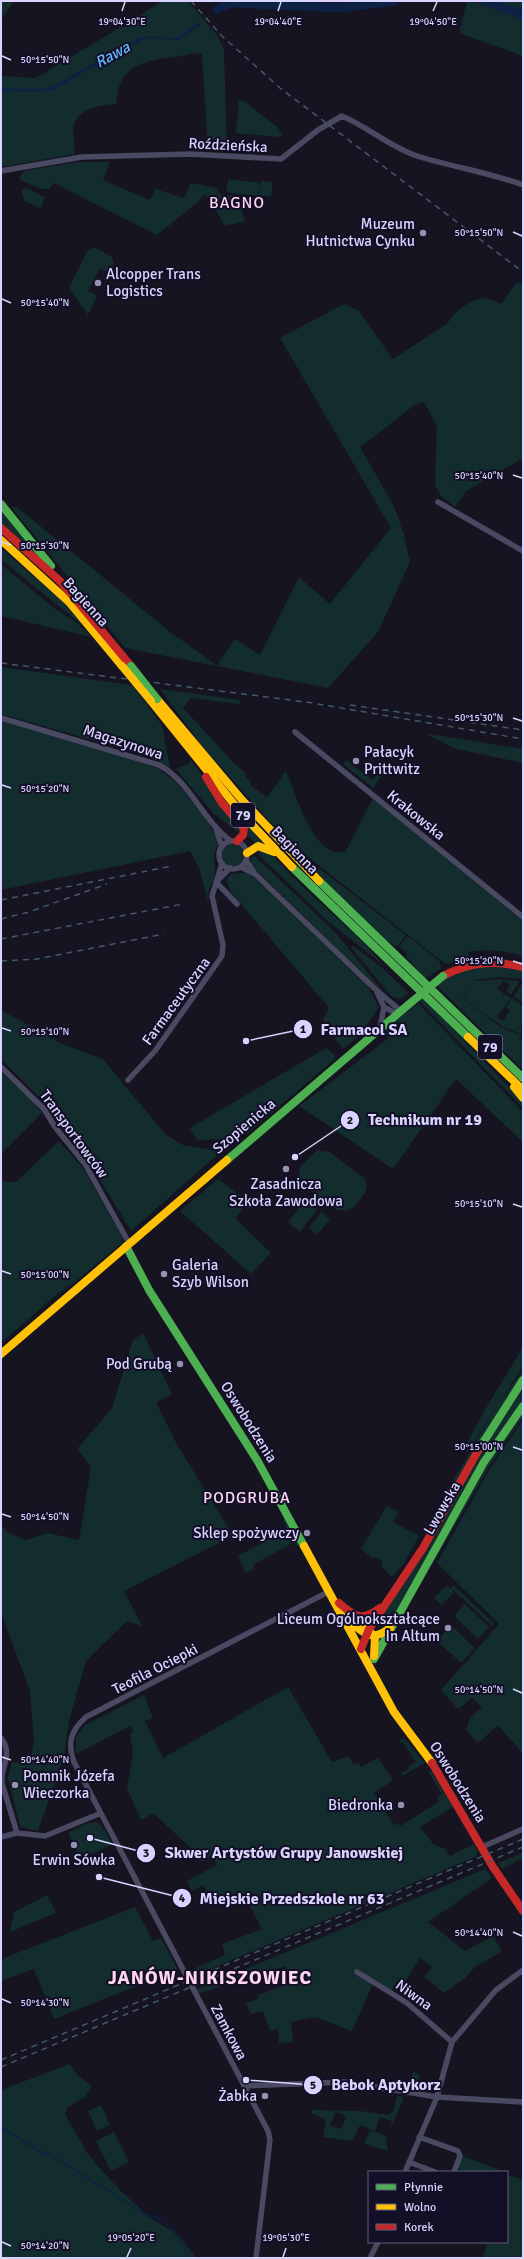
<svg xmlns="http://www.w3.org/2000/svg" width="524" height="2259" viewBox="0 0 524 2259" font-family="Signika,sans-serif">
<rect width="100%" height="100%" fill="#161421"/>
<path fill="#132c2d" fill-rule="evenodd" d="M1 1H14L1 20Z
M162 1H188L217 35 224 49 227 151 208 150 202 54C191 52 185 56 175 57 156 59 132 62 122 80 118 87 117 97 116 104 101 105 75 109 73 129 73 137 75 146 75 154L1 167V76L36 78 129 22 131 24 135 21 134 19Z
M467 1 488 5 523 19V56L459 33Z
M495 1H523V10Z
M239 100 244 101 278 128 283 135 278 137 236 133Z
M77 162H110L103 180 150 200 155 189 184 198 191 183 217 188 219 194 237 196 245 221 225 226 209 198 204 195 196 204 157 235 54 183 49 189H42L20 180 19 177 24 171Z
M228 179 260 183 258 196 226 192Z
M261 181 273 182 271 197 259 195Z
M27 188 45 197 40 209 24 200 21 190Z
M94 247 112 257 114 263 109 273 100 268 88 291 97 296 88 315 69 288 88 250Z
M517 282 523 286V458L466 491 455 507 441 496 435 485 437 426 424 402 416 404 360 447 394 506 404 535 410 562 378 632 328 688 125 648 11 507H17L169 631 219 667V662L235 639 260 655 299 577 330 604 391 528 280 338 344 304 358 310 393 359 448 323C454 311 476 295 490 299 493 300 498 303 501 304Z
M1 508 38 556 1 525Z
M1 548 60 599 85 627 1 560Z
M1 564 54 608 77 623 92 637 1 616Z
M1 667 132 685 162 725 170 768 157 760 140 754 1 714Z
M160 689 240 700V704L191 698 183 708 235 764 247 774 245 776 251 782 250 785 267 797 286 771C296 793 314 862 346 851L373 798 523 921V956C505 951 487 949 468 952L469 956 448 964 444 963 286 840 204 748Z
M166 706 250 803 291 847 406 935 397 947 382 938C304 864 233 791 166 706Z
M1 721 133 760 159 769 177 783 203 814 217 838 218 844 214 855 215 874 209 890 208 901 199 868 190 851 1 890Z
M424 733 523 749V763L456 749Z
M348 758V761L372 780 380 772 383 773 373 788 343 764Z
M190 759 196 767 241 830 237 831 214 814 176 769 189 764Z
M218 791 264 844H256L246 834Z
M222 855a11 11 0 1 1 22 0a11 11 0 1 1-22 0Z
M258 848 267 850C283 867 300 884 317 900 340 922 364 939 383 965L324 918 259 855Z
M255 856 335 932 389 999 252 866 251 858Z
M240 873H248L267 889 368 987 379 1007 362 1033 343 1049 324 1024 323 1019 329 1008 232 893 226 880 231 874Z
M408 936 440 962 441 968 425 979 406 956 408 955 399 946Z
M350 946H354L381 967 409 993 401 999 392 997Z
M495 965 523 970V979L499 977 474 980 463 999H458H463L502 1028 521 1035 519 1038 523 1041V1070L437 986C454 970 471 967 495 965Z
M499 979 520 981 511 994 506 992 510 985 503 981 497 989 504 994 501 1000 505 994 511 998 497 1017 503 1021 510 1010 506 1007 512 998 523 1006 521 1034 503 1027 489 1017 491 1014 488 1017 464 999V996L474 981Z
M523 982V1003L514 996Z
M423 998 515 1093 523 1102V1108L419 1001Z
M418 1003 523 1112V1142L456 1079 393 1169 299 1106 390 1037 384 1036 382 1031Z
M1 1010 62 1044 103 1059 165 1134 183 1145 217 1151 216 1156 131 1231 79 1145 54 1097 43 1101 1 1059Z
M326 1048 335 1055V1059L249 1132 229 1139 197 1140 190 1128Z
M1 1072 31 1099 42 1113 1 1154Z
M59 1141 83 1168 123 1238 122 1243 75 1282 56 1295 1 1343V1181L16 1182Z
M317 1150 330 1152 365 1179 367 1186 365 1193 354 1207 346 1211 335 1209 301 1183 299 1177 300 1167Z
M218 1179 249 1202 235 1218 271 1253 251 1274 180 1211Z
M306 1200 317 1210 300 1232 288 1222Z
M321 1212 330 1219 317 1235 309 1228Z
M143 1333 172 1394 156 1402 175 1441 233 1536 124 1591 142 1626 127 1621 86 1661 69 1721 65 1752 38 1831 20 1827 8 1778 12 1762 30 1764 34 1741 30 1691 1 1613V1524L7 1532 26 1540 48 1533 79 1540 91 1467 77 1449 112 1408 133 1340Z
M523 1347V1366L468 1452 464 1449 483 1413Z
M523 1370V1375L507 1397 450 1494 447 1492 495 1409Z
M523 1384V1402L510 1419 389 1624 378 1619 489 1436Z
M523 1410V1417L489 1467 418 1589 482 1471Z
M523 1420V1754L498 1725 478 1743 466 1730 470 1718 482 1707 472 1698 458 1709 441 1690 499 1624 437 1563 489 1470Z
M387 1506 399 1512 393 1522 419 1536 404 1563 392 1577 381 1566 383 1561 376 1557 372 1558 361 1549Z
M287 1518 299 1543 296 1546 294 1542 253 1565 255 1569 245 1572 238 1556 287 1529 283 1520Z
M447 1585 454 1592 442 1605 434 1598Z
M453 1585 494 1623 492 1626 451 1588Z
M465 1604 489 1627 478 1639 454 1616Z
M451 1625 475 1648 461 1663 437 1641Z
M288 1687 332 1762 349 1756 354 1765 359 1762 361 1767 378 1758 393 1780 374 1793 394 1825 398 1823 400 1826 439 1802 437 1797 442 1794 428 1771H431L453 1807 420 1827 434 1845 444 1848 450 1856 474 1844 478 1852 475 1857 194 1976V1969L225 1955 222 1944 262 1929 248 1903 239 1901 225 1905 215 1891 209 1894 203 1885 192 1891 187 1881 217 1865 212 1856 202 1862 193 1850 153 1813 141 1820 127 1789 133 1752 130 1735 133 1731 130 1726 76 1754V1737L85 1725 144 1695 153 1718 145 1721 163 1758Z
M404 1738 425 1763 402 1776 401 1773 409 1769 408 1767 415 1762 403 1742 399 1744 400 1740Z
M96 1822C104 1826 107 1835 112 1843L111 1845 81 1858 68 1833 85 1824Z
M523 1853V1858L502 1869 498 1863Z
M485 1869 492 1878 428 1922 465 1951 493 1936 502 1951 475 1967 465 1978 444 1993 424 1977 432 1967 420 1958 404 1984 398 1980 391 1991 373 1984 352 2031 315 2017 291 2022 293 2042 279 2043 278 2029 270 2031 263 2011 251 2014 246 2003 258 1999V1995L291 1983 286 1966 197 1994 195 1990Z
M47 1895 56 1913 10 1932 14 1912Z
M135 1907 153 1941 161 1938 177 1968 176 1970 54 2019 34 1969 1 1981V1964L4 1958Z
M70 2064 77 2074 92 2087 85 2097 68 2107 65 2114 86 2151 96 2164 121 2191 150 2218 177 2234 196 2258H1V2090Z
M413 2072 420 2074 418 2083 423 2084 422 2090 409 2087Z
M397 2096 404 2097 390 2129 392 2121 380 2117 375 2131 360 2125 352 2141 323 2137 326 2120 311 2113 312 2110 360 2111 388 2115 394 2110ZM336 2112 346 2116 341 2129 330 2125Z
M101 2105 110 2125 97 2131 88 2111Z
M370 2130 386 2136 388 2151 364 2144Z
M114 2132 129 2162 111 2171 96 2141Z
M462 2156 500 2170V2172H465L458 2169Z
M507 2175 523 2180V2258H482L487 2245 481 2242H507Z"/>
<path fill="#0d2144" d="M198 22 201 25 178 40 150 38 143 40 52 90 34 92 1 91V88L41 89 52 87 137 39C153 33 161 40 175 38 184 36 191 27 198 22Z"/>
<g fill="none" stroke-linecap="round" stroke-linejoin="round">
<path stroke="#0d2144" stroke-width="1.5" d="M1 2127 41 2152 51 2155
M55 2158C68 2168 85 2173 95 2184H99L145 2215 157 2217 174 2231 189 2258"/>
<path stroke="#0d2144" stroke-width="9" d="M484 1 523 15
M218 9 230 3 340 8 395 1"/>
<path stroke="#4a4962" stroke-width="5.5" d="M1 171 82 157 190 154 281 159 318 130 342 116C368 127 390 147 417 156 452 167 488 172 523 185
M438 502 523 551
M1 718 159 765C191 782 202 820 231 841
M295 732 523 917
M216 829 222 847
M219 855a14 14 0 1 1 28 0a14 14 0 1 1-28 0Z
M246 860 255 874 375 989 401 1011
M241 867 255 874
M216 882 237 904
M216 882 230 868
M377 992 384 1007 397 1014
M380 1028 384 1007
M1 1067 44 1109 55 1127 85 1164 129 1243
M128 1080 155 1051 222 956 223 945 212 896 222 863
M1 1738C14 1754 0 1767 2 1783L17 1833 45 1836 101 1813
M1 1837 17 1833
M482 1847 523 1829
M357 1972 407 2003 452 2042
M244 2086 345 2082 437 2097 523 2102
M419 2137 458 2151 460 2156 454 2172
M409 2162 435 2172
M405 2172 437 2097 452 2042 496 1990 523 1970
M256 2258 270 2140 268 2131 74 1762C67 1743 71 1730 86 1717L330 1591
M370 2258 378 2242"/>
<path stroke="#4caf50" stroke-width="8" d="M1 504 51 566
M292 867 468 1037
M319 881 523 1078
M227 1160 408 1005
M126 1246 149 1290 257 1460 304 1546
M479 1449 523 1380
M374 1659 484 1462 523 1406"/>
<path stroke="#ffc107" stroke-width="8" d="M1 540 69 602 122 666
M157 699 242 800 319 881
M151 701 242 814 292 867
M247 853 258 846 274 852
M468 1037 523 1090
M514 1087 523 1098
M1 1354 227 1160
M304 1546 394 1712 432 1763
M355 1616 375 1637 374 1656
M348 1620C364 1633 371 1643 390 1628"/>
<path stroke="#c62828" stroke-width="8" d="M1 528 61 582 131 666
M206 777 222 803 244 828 243 835 237 841
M443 976C469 962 494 960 523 967
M339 1603C355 1617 362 1622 380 1608
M361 1649 369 1629 423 1548 479 1449
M432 1763 493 1867 523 1911"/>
<path stroke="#43596b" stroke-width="1.5" stroke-dasharray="6 5" stroke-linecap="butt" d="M191 1 222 36 280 88 523 272
M1 663 306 702 523 739
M350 705 523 730
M1 900 172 866
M1 919 29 912 107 884
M1 939 183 904
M1 961 37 959 164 934
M1 2060 523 1839
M1 2067 523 1847"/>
<path stroke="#4caf50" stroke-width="8" d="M131 666 157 699
M408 1005 443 976"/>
<path stroke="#ffc107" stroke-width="8" d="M122 666 151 701"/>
</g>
<path fill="none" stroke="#d9d4ff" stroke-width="1.5" d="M122 11 125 2M278 11 281 2M433 11 437 2M2 56 11 60M513 232 522 236M2 299 11 303M513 475 522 478M2 542 11 545M513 718 522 721M2 785 11 788M513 961 522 964M2 1028 11 1031M513 1204 522 1207M2 1271 11 1274M513 1447 522 1450M2 1514 11 1517M513 1689 522 1693M2 1757 11 1760M513 1932 522 1936M2 1999 11 2003M2 2242 11 2246M127 2257 131 2248M283 2257 286 2248"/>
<g fill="#9591b1" stroke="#130f26" stroke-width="1.5">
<circle cx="423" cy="233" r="4"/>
<circle cx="98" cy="283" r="4"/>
<circle cx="356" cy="761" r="4"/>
<circle cx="286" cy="1169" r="4"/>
<circle cx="164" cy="1274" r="4"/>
<circle cx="180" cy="1364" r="4"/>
<circle cx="307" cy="1533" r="4"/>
<circle cx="448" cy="1628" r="4"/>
<circle cx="15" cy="1785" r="4"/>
<circle cx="401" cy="1805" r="4"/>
<circle cx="74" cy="1845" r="4"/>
<circle cx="265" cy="2096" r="4"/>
</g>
<g text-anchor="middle" stroke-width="4" stroke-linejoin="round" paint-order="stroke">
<g fill="#130f26" stroke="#9e99be" stroke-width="1">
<rect x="231" y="803" width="24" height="24" rx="3"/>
<rect x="478" y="1035" width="24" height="24" rx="3"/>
</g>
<g font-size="14" font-weight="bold" fill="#d9d4ff">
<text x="243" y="820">79</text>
<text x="490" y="1052">79</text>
</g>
<g font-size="15" fill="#d9d4ff" stroke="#130f26">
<text transform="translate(228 145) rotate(3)" y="5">Roździeńska</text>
<text transform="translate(86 602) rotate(48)" y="5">Bagienna</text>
<text transform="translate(123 742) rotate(18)" y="5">Magazynowa</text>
<text transform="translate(416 815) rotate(39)" y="5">Krakowska</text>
<text transform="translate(295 850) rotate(46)" y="5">Bagienna</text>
<text transform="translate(176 1001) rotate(-54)" y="5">Farmaceutyczna</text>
<text transform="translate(244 1126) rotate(-40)" y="5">Szopienicka</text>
<text transform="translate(74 1134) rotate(54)" y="5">Transportowców</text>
<text transform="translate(249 1422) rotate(58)" y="5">Oswobodzenia</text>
<text transform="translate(442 1508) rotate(-60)" y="5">Lwowska</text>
<text transform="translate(155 1669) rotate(-27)" y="5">Teofila Ociepki</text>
<text transform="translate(458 1782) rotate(58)" y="5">Oswobodzenia</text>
<text transform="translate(414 1995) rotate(36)" y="5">Niwna</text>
<text transform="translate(229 2032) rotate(62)" y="5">Zamkowa</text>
</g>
<g font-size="15" fill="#d9d4ff" stroke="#130f26" text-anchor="end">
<text x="415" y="229">Muzeum<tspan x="415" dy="17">Hutnictwa Cynku</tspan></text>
<text x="106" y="279" text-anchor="start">Alcopper Trans<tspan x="106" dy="17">Logistics</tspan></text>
<text x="364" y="757" text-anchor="start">Pałacyk<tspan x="364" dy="17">Prittwitz</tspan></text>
<text x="286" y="1189" text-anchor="middle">Zasadnicza<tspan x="286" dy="17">Szkoła Zawodowa</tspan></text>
<text x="172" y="1270" text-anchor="start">Galeria<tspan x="172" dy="17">Szyb Wilson</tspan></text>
<text x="172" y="1369">Pod Grubą</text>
<text x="299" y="1538">Sklep spożywczy</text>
<text x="440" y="1624">Liceum Ogólnokształcące<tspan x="440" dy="17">In Altum</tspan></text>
<text x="23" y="1781" text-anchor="start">Pomnik Józefa<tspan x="23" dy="17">Wieczorka</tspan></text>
<text x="393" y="1810">Biedronka</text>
<text x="74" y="1865" text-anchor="middle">Erwin Sówka</text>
<text x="257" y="2101">Żabka</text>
</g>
<g font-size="16" font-style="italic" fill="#62b6ff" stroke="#130f26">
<text transform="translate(112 54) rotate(-29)" y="6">Rawa</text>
</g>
<g font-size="16" letter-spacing="1" fill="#ffd6f0" stroke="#130f26">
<text x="237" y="208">BAGNO</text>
<text x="247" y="1503">PODGRUBA</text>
</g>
<g font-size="19" font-weight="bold" letter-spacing="1" fill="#ffd6f0" stroke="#130f26">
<text x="210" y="1984">JANÓW-NIKISZOWIEC</text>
</g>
</g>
<g font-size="10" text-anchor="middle" fill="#d9d4ff" stroke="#130f26" stroke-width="4" stroke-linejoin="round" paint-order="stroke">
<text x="122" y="25">19°04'30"E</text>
<text x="278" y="25">19°04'40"E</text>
<text x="433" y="25">19°04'50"E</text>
<text x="45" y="63">50°15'50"N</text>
<text x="479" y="236">50°15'50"N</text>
<text x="45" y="306">50°15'40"N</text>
<text x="479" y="479">50°15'40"N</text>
<text x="45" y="549">50°15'30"N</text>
<text x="479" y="721">50°15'30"N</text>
<text x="45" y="792">50°15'20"N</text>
<text x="479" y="964">50°15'20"N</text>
<text x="45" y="1035">50°15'10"N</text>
<text x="479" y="1207">50°15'10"N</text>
<text x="45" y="1278">50°15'00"N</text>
<text x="479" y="1450">50°15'00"N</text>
<text x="45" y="1520">50°14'50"N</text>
<text x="479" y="1693">50°14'50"N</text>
<text x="45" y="1763">50°14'40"N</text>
<text x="479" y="1936">50°14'40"N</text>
<text x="45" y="2006">50°14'30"N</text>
<text x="131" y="2241">19°05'20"E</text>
<text x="286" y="2241">19°05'30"E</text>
<text x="45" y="2249">50°14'20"N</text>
</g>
<path fill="none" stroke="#d9d4ff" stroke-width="1.5" d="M246 1041L303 1029M295 1157L350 1120M90 1838L146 1853M99 1877L182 1898M246 2080L313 2085"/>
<g fill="#d9d4ff" stroke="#130f26" stroke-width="1.5">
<circle cx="246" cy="1041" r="4"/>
<circle cx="295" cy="1157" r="4"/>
<circle cx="90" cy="1838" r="4"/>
<circle cx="99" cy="1877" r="4"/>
<circle cx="246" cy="2080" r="4"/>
<circle cx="303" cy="1029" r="10"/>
<circle cx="350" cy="1120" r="10"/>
<circle cx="146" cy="1853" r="10"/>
<circle cx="182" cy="1898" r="10"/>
<circle cx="313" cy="2085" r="10"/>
</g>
<g font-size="12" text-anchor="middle" font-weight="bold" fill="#111">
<text x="303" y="1033">1</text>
<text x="350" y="1124">2</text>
<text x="146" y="1857">3</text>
<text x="182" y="1902">4</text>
<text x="313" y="2089">5</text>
</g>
<g font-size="16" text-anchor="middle" font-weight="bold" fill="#d9d4ff" stroke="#130f26" stroke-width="4" stroke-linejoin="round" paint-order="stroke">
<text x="364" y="1035">Farmacol SA</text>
<text x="425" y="1125">Technikum nr 19</text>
<text x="284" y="1858">Skwer Artystów Grupy Janowskiej</text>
<text x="292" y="1904">Miejskie Przedszkole nr 63</text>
<text x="386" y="2090">Bebok Aptykorz</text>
</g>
<rect width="524" height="2259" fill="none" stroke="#d9d4ff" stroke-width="4"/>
<rect x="368" y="2171" width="140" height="72" fill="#130f26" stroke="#625e7d"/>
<rect x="376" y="2184" width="20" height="6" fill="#4caf50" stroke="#625e7d"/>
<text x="404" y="2191" font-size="12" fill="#d9d4ff">Płynnie</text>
<rect x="376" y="2204" width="20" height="6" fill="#ffc107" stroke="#625e7d"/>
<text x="404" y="2211" font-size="12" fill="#d9d4ff">Wolno</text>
<rect x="376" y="2224" width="20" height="6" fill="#c62828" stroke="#625e7d"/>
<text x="404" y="2231" font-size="12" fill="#d9d4ff">Korek</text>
</svg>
